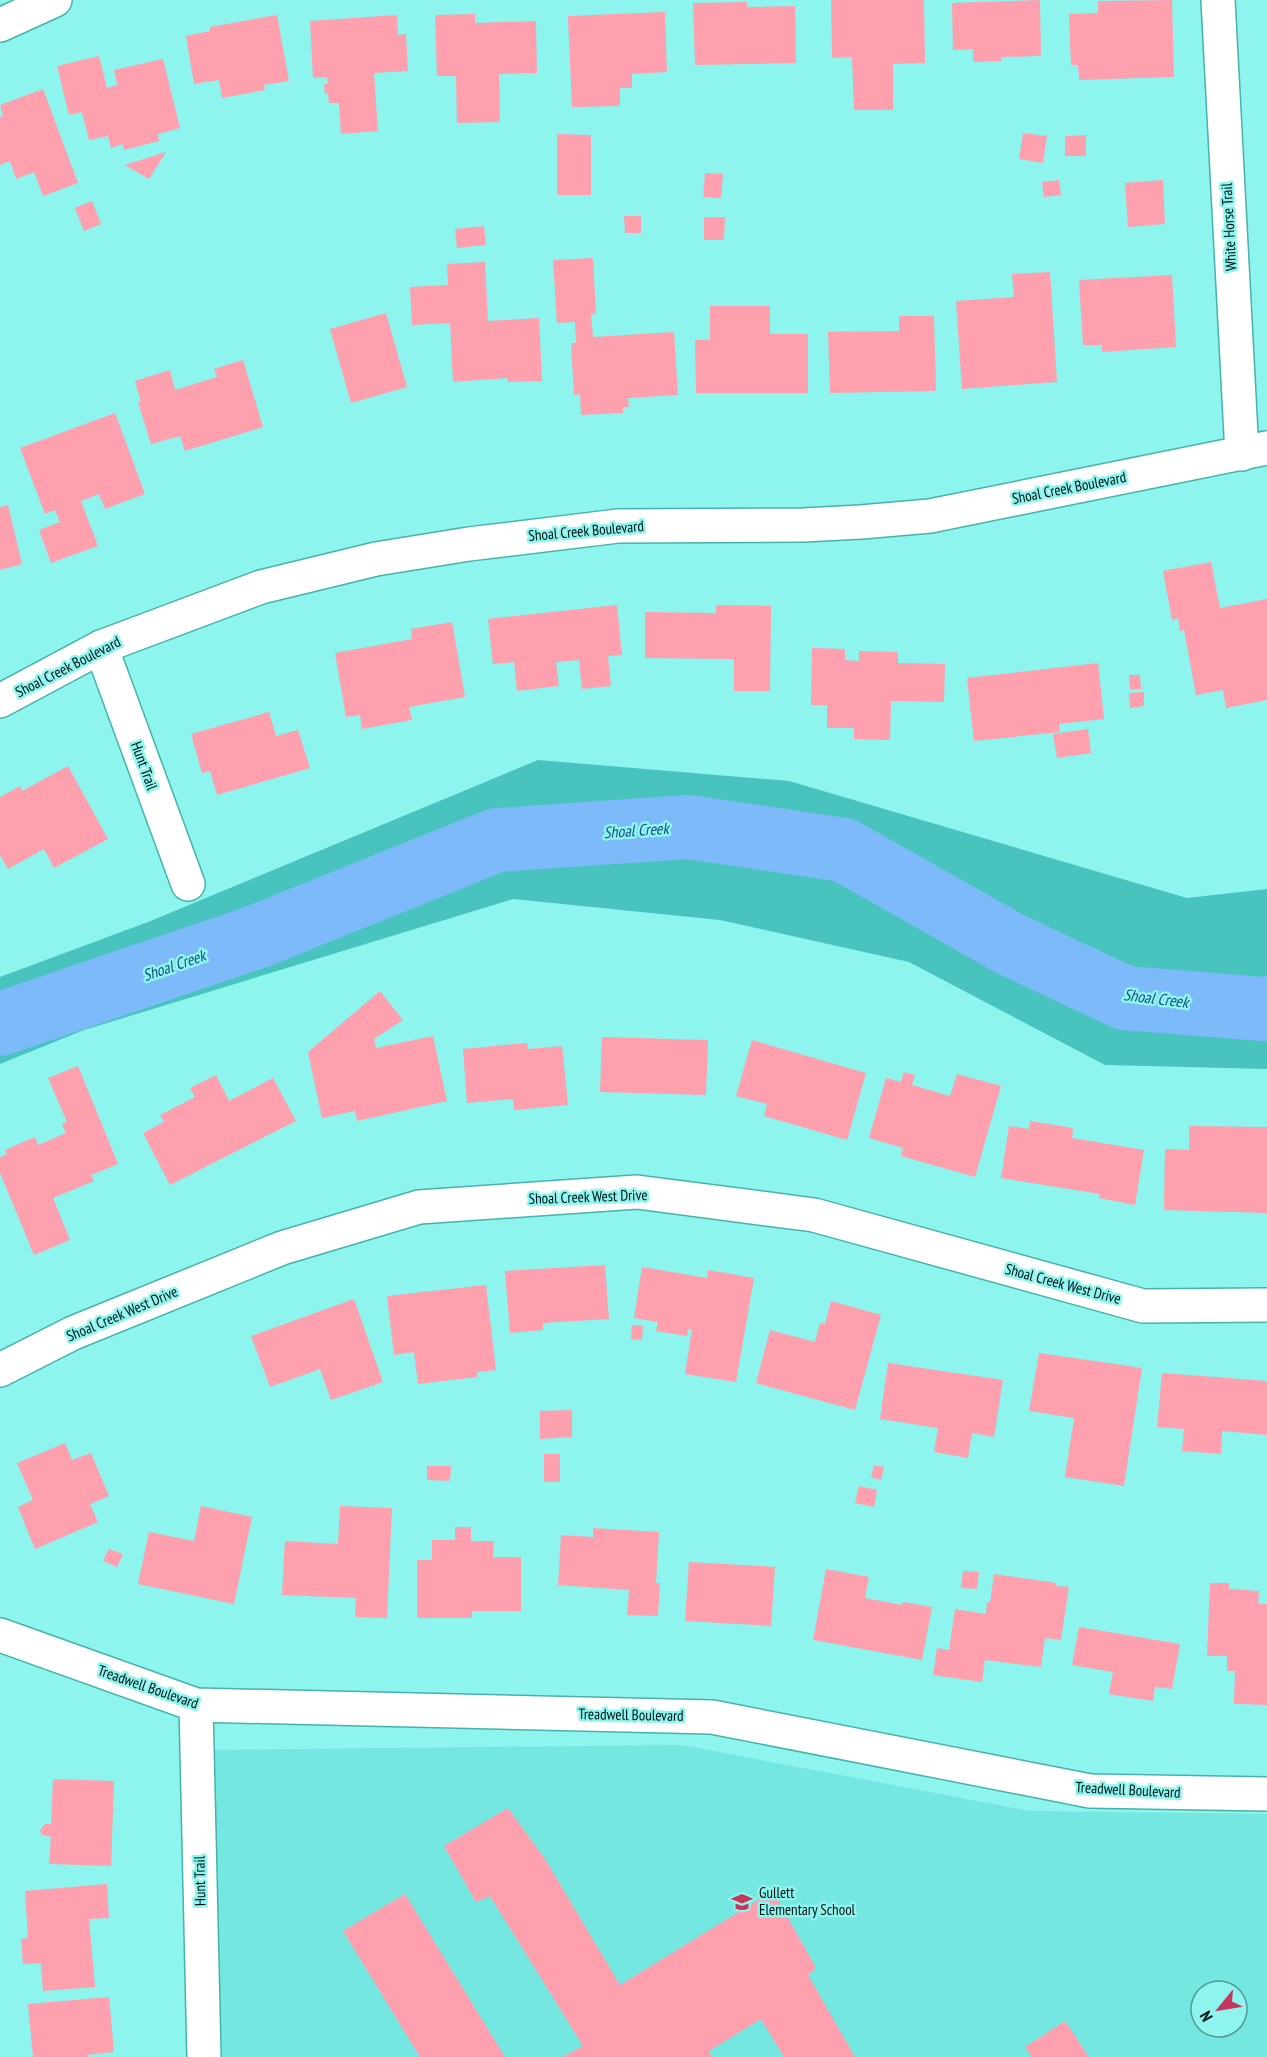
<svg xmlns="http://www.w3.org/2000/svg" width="1267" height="2057" viewBox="0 0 1267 2057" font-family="'PT Sans Narrow',sans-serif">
<rect width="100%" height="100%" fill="#8df4ee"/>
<path fill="#74e7e0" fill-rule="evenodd" d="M682 1745 1030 1811 1267 1814V2057H222L212 1750ZM1201 1991H1237V2027H1201Z"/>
<path fill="#49c3bd" d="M538 760 789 781 1187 898 1267 889V1069L1105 1065 909 962 720 920 513 899 84 1030 0 1064V977L148 922Z"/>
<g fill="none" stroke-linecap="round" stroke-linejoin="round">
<path stroke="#7cbafa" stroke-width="64" d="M0 1024 256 937 497 840 688 827 844 850 1010 944 1125 998 1263 1009 1267 1008"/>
</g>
<path fill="#fea0ae" d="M831 0H924L925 63 893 64V110H854L852 57 832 58Z
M1040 0 1041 56 1001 57V61L973 62V49L953 50 952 3Z
M1172 0 1174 77 1079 80 1078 65H1071L1069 14 1098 13V1Z
M747 2V7L795 6 796 63 695 65 693 3Z
M665 12 667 72 632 74V88H620V106L572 107 568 16Z
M475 14V23L536 21 537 73 499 74 500 122 457 123 456 76H437L435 15Z
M277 15 289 81 264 85 265 90 222 98 219 80 194 84 186 36 210 31V27Z
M397 15 398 35 406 34 408 71 374 73 378 131 341 134 339 103H329L328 93 325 94 324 84H328L327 77 313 78 310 21Z
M99 56 107 88 117 85 114 70 163 59 180 128 158 134 159 141 124 150 123 144 111 148 108 136 89 140 82 112 69 115 57 66Z
M43 89 78 183 43 196 34 172 16 179 10 161 0 165V117L3 116 0 105Z
M1023 133 1047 136 1043 163 1019 159Z
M557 134 591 135V195H557Z
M1086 135V156H1065V136Z
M166 152 149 179 125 165Z
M705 173 723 174 721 198 703 197Z
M1059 180 1061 195 1044 197 1042 182Z
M1163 180 1165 224 1128 227 1125 183Z
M92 201 101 224 84 231 75 208Z
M624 216H641V233H625Z
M704 217H725L724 240H704Z
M484 226 486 245 457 248 455 229Z
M593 258 596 314H591L593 337 674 332 678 395 628 398 629 407H623V413L581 415 580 394 574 395 571 343H576L575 322 557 323 553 260Z
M485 262 488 321 539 318 542 381 508 382 507 378 453 382 450 323 412 325 410 287 448 285 447 264Z
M1050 272 1057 382 962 389 956 301 1014 297 1012 274Z
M1172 275 1176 347 1102 352V345H1083L1079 280Z
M710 306H770V334H808V393H696L695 340H710Z
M386 313 407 387 351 403 330 329Z
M899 316H934L936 391 830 393 828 332 899 331Z
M243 360 263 427 185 451 180 436 151 444 138 402H141L135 381 170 370 175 390 217 377 214 369Z
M115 413 145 494 105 509 99 494 81 501 98 546 51 563 39 530 60 522 55 510 45 514 20 448Z
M8 505 22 564 0 570V507Z
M1211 562 1220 608 1267 599V700L1226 708 1223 690 1196 695 1184 630 1180 631 1178 618 1172 620 1163 571Z
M617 605 622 655 608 656 611 686 582 689 579 660 556 662 559 686 517 691 514 662 493 664 488 619Z
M716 605 771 606 770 691H734V659L645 658V612L716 613Z
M452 622 465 697 409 707 412 720 362 729 360 715 346 717 335 653 412 639 411 629Z
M812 648 845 649V660L859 661V651L898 652V663L945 664 944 702 891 701 890 740 854 739V728H827V705H811Z
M1098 663 1104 719 1059 724 1060 732 974 741 967 678Z
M1129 675H1140L1141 689H1130Z
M1144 692V706L1130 708 1129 693Z
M269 712 276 736 298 730 310 768 217 795 210 771 202 773 191 734Z
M1088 729 1091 753 1057 758 1053 734Z
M68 766 108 839 54 868 44 849 8 869 0 855V797L20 786 22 791Z
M380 991 403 1020 374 1039 376 1048 433 1036 447 1101 357 1121 355 1111 322 1118 308 1052Z
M602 1037 708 1040 706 1095 600 1092Z
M752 1040 866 1073 847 1140 764 1116 767 1104 736 1096Z
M527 1043 528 1049 562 1046 568 1105 514 1110 513 1099 467 1103 463 1049Z
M78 1066 118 1164 91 1175 94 1181 53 1198 70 1240 34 1255 0 1173V1157L7 1154 5 1150 35 1137 38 1145 66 1133 62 1124 67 1122 48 1078Z
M904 1072 915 1075 912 1085 950 1096 957 1074 1001 1086 975 1177 901 1156 903 1148 869 1138 886 1078 901 1082Z
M216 1075 229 1101 273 1078 296 1121 170 1185 143 1133 164 1122 160 1115 195 1097 190 1088Z
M1030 1121 1073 1128 1072 1138 1144 1150 1135 1205 1099 1198 1100 1194 1001 1178 1009 1126 1029 1129Z
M1189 1126 1267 1127V1213L1164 1210 1165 1149 1189 1150Z
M605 1265 609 1319 543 1323V1330L510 1333 505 1271Z
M642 1267 707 1278 708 1270 754 1278 736 1382 685 1374 692 1329H688L687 1336 656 1331 658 1322 634 1318Z
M486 1285 496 1370 477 1372V1377L418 1384 414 1352 394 1355 387 1296Z
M354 1299 383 1382 331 1400 320 1369 270 1387 251 1336Z
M831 1301 881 1315 855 1410 756 1383 770 1330 815 1342 820 1323 825 1324Z
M632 1325 643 1326 642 1340 631 1339Z
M1039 1353 1142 1368 1124 1486 1065 1477 1074 1418 1029 1411Z
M888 1363 1003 1380 994 1437 972 1433 968 1458 934 1452 938 1428 880 1419Z
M1162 1373 1267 1381V1435L1222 1431 1221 1454 1182 1451 1184 1429 1157 1427Z
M572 1410V1437L540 1439V1411Z
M65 1443 72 1460 91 1453 109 1496 90 1504 98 1522 35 1549 18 1507 33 1500 17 1463Z
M544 1454H560V1482H544Z
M874 1465 884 1467 881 1480 871 1477Z
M427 1466H451L450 1481 427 1480Z
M859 1486 877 1490 874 1507 855 1503Z
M201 1506 252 1517 234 1604 138 1584 149 1532 194 1541Z
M340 1506 392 1508 387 1618 355 1617 356 1598 282 1595 285 1541 338 1544Z
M455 1527H471V1541H494L493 1557H521V1611H472V1618H417V1560H432V1540H455Z
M593 1528 659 1532 656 1583H660L658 1616 627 1615 629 1590 558 1585 561 1535 593 1537Z
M109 1549 123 1554 117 1567 103 1561Z
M689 1562 775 1567 771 1626 685 1621Z
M826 1569 869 1577 865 1598 902 1605 903 1602 932 1607 922 1660 813 1640Z
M963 1571 979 1572 977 1589 961 1588Z
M994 1574 1056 1583V1586L1069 1587 1061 1640 1045 1638 1041 1667 985 1660 982 1682 933 1675 937 1648 949 1650 955 1609 986 1614 987 1602 990 1603Z
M1210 1583H1229V1589L1259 1591 1258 1604H1267V1705L1234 1704 1235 1671H1227V1656H1207Z
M1079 1627 1180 1644 1172 1689 1155 1687 1153 1701 1109 1694 1113 1672 1072 1665Z
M53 1779 114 1781 111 1866 49 1864 51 1837 42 1835 40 1830 45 1824H51Z
M508 1808 545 1859 620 1985 773 1891 816 1968 808 1975 855 2057H784L761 2019 709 2051 712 2057H562L583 2046 490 1896 476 1902 444 1846Z
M107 1884 109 1918 89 1919 95 1987 43 1991 41 1963 23 1964 21 1939 28 1938 25 1891Z
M405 1894 505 2057H420L343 1931Z
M109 1997 114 2052 87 2055 88 2057H33L28 2004Z
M1065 2021 1089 2057H1032L1025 2047Z"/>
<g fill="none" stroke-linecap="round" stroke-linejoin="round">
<g stroke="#47b2ac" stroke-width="36">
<path id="street" d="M1218 0 1242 454
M0 25 55 0
M101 647 188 884
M0 1370 73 1333 282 1248 419 1207 637 1192 814 1215 1143 1306 1267 1305
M0 1635 196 1705 712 1717 1090 1791 1267 1794
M196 1705 204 2057"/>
</g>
<g stroke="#47b2ac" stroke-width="36">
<path id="secondary" d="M0 701 101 647 261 587 376 559 469 544 618 526 803 525 861 522 930 516 1267 448"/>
</g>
<use href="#street" stroke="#fff" stroke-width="33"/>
<use href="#secondary" stroke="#fff" stroke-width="33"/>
</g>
<defs>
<g id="school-bare" transform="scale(1.62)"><path d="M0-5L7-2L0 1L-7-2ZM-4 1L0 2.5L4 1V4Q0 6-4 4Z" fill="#c5365a" stroke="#8df4ee" stroke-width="2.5" paint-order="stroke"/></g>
</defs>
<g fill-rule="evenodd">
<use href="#school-bare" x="742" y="1902"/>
</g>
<g text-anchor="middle" stroke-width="5" stroke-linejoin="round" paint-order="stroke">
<g font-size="15" fill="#001211" stroke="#8df4ee">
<text transform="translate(1229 227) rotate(-93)" y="5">White Horse Trail</text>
<text transform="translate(1069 488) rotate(-11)" y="5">Shoal Creek Boulevard</text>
<text transform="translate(586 531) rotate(-5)" y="5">Shoal Creek Boulevard</text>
<text transform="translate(68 667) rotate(-27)" y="5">Shoal Creek Boulevard</text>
<text transform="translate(144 766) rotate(70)" y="5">Hunt Trail</text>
<text transform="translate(588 1197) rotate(-2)" y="5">Shoal Creek West Drive</text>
<text transform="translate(1063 1284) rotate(15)" y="5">Shoal Creek West Drive</text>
<text transform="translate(122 1314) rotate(-23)" y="5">Shoal Creek West Drive</text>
<text transform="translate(148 1687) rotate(19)" y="5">Treadwell Boulevard</text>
<text transform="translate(631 1715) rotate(1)" y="5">Treadwell Boulevard</text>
<text transform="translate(1128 1790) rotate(3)" y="5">Treadwell Boulevard</text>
<text transform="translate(200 1881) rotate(-91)" y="5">Hunt Trail</text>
</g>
<g font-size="15" fill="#001211" stroke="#8df4ee" text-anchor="start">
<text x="759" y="1898">Gullett<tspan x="759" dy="17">Elementary School</tspan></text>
</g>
<g font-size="16" font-style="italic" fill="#184f83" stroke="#8df4ee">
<text transform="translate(636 830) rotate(-4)" y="6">Shoal Creek</text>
<text transform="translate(174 965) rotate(-19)" y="6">Shoal Creek</text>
<text transform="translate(1156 998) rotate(7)" y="6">Shoal Creek</text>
</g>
</g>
<g transform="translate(1219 2009) rotate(240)"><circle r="28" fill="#8df4ee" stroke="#559a96" stroke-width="1.5"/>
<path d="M0-4.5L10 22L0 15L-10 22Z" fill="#c5365a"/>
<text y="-9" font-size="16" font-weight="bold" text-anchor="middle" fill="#001211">N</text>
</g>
</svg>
